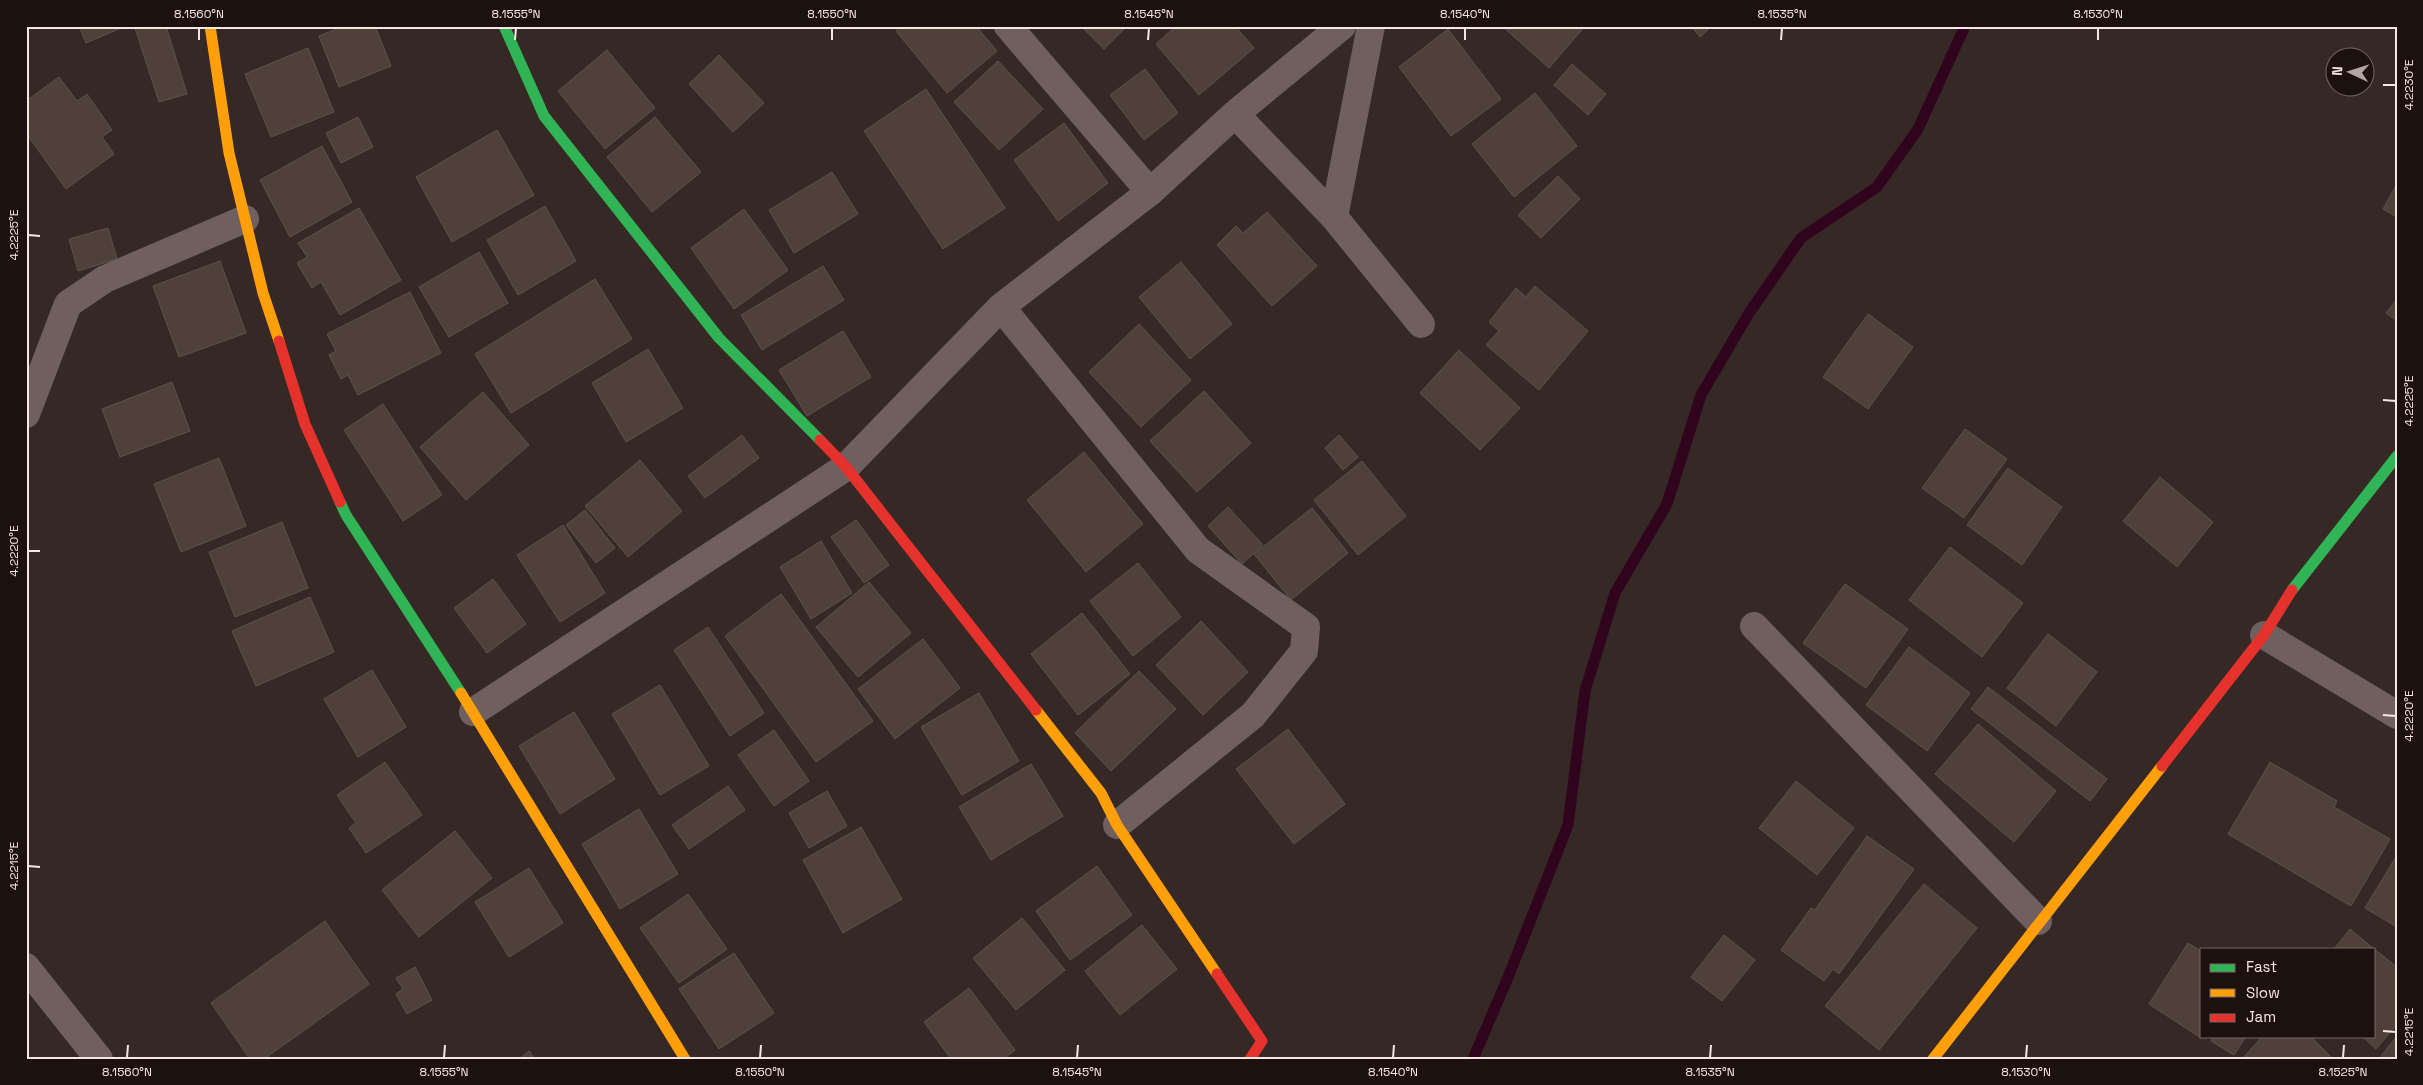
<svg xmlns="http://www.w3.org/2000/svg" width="2423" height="1085" viewBox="0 0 2423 1085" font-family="'Space Grotesk',sans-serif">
<rect width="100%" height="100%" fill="#352825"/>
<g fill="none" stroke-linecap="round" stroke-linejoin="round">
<path stroke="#30041c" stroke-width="11" d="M1473 1059 1509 975 1568 825 1585 691 1615 593 1667 504 1701 395 1749 313 1801 238 1877 187 1918 129 1965 26"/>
</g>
<path fill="#4f413a" stroke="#5c524e" d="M79 26H126L86 43Z
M139 26H166L187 94 159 102 135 28Z
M344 26H375L391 66 339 87 319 36Z
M902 26H976L997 51 947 93 896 31Z
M1081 26H1127L1104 49Z
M1176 26H1235L1254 48 1199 95 1156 44Z
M1502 26H1585L1549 68Z
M1691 26H1712L1700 37Z
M1448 29 1501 99 1451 136 1399 67Z
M308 48 334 112 271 137 245 74Z
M607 50 655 108 605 149 558 91Z
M719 55 764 103 733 132 689 84Z
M998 61 1043 109 999 150 954 102Z
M1572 64 1606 94 1588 115 1554 85Z
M1145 69 1178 113 1144 140 1110 95Z
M59 77 77 101 87 94 112 130 102 137 114 154 66 189 26 133V101Z
M926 89 1005 208 943 249 864 131Z
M1535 93 1577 146 1514 197 1472 144Z
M358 117 373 147 341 163 326 133Z
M655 117 701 172 652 212 607 157Z
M1064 123 1108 183 1058 221 1014 160Z
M497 130 534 195 452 242 416 177Z
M322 146 352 202 290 237 260 180Z
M832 172 858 214 794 253 769 210Z
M1558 176 1580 199 1541 238 1518 215Z
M2397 184V217L2383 209Z
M545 206 576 261 518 295 487 240Z
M359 208 401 280 340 315 321 282 312 288 297 263 307 257 298 243Z
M744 209 788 270 734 309 691 248Z
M1267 212 1317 266 1272 306 1217 245 1236 226 1243 233Z
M108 228 117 259 78 271 69 239Z
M479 252 508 303 449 337 419 287Z
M220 261 246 333 179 357 153 286Z
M1181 262 1232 324 1190 359 1139 297Z
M823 266 844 300 762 350 741 315Z
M595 279 632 339 511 413 475 354Z
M1535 286 1588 331 1539 390 1486 345 1499 331 1489 322 1516 288 1526 297Z
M410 292 441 353 358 395 348 375 341 379 329 355 336 351 327 334Z
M2397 299V321L2386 313Z
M1868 314 1913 347 1868 409 1823 377Z
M1139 324 1191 380 1141 427 1089 372Z
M843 331 871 377 807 416 779 370Z
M648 349 683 408 626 442 592 383Z
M1459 350 1520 408 1480 450 1420 393Z
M172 382 190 431 120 457 102 409Z
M1204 391 1251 443 1197 492 1150 441Z
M483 392 529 445 466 500 420 447Z
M383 404 442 495 403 521 344 430Z
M1965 429 2007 459 1964 518 1922 488Z
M742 435 759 458 705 498 688 476Z
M1339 435 1358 457 1343 470 1325 448Z
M1084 452 1143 524 1086 572 1027 500Z
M219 458 246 526 181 552 154 484Z
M640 460 682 511 628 557 585 506Z
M1362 461 1406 516 1358 555 1314 500Z
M2008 468 2062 507 2022 565 1967 525Z
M2160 477 2213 522 2177 567 2123 521Z
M1228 507 1263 545 1242 564 1208 526Z
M1312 508 1348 553 1291 600 1254 554Z
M585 510 615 548 596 563 566 525Z
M856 520 889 565 864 583 831 537Z
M282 522 308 588 235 617 209 552Z
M563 525 605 593 560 622 517 555Z
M821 541 852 593 811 619 780 567Z
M1950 547 2023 603 1982 657 1909 600Z
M1138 563 1181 617 1133 656 1090 601Z
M493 579 526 624 487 653 454 608Z
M869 582 911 633 858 677 816 627Z
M1845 584 1908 629 1866 688 1803 643Z
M781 594 873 721 816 762 725 636Z
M310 597 334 652 256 686 232 631Z
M1082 613 1130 674 1078 715 1031 654Z
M1201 621 1248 672 1203 715 1156 665Z
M708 627 764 713 730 736 674 650Z
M2048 634 2097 672 2056 726 2007 688Z
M923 639 960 688 895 739 858 689Z
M1909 647 1970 693 1927 751 1866 705Z
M372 670 406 727 358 757 324 699Z
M1139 671 1176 709 1111 771 1075 733Z
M660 685 709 766 660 795 612 714Z
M1988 687 2107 779 2090 801 1971 709Z
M979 693 1019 761 962 795 921 727Z
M574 712 615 779 560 814 519 746Z
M1978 724 2056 791 2014 842 1935 774Z
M1288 729 1345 804 1294 844 1236 769Z
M774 730 809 781 774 806 738 755Z
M385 762 422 815 366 853 349 828 356 823 337 795Z
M2270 762 2337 801 2334 807 2390 839 2351 906 2228 834Z
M1031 764 1063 816 991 860 959 807Z
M1796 781 1854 828 1817 875 1759 828Z
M728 786 745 810 689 849 672 825Z
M827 791 847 826 809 848 789 813Z
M639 809 678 874 620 909 582 844Z
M861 827 902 899 843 933 803 860Z
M455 831 492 878 419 937 382 890Z
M1867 836 1914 869 1839 974 1833 969 1824 981 1781 950 1811 908 1815 910Z
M2397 855V927L2365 908Z
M1097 866 1132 915 1070 960 1036 911Z
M529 868 563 923 509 957 475 902Z
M1924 884 1977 928 1879 1050 1825 1006Z
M688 894 727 949 679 983 640 928Z
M1022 918 1065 970 1016 1010 973 958Z
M325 921 369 984 264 1059H250L211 1003Z
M1142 925 1177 969 1120 1015 1085 971Z
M2350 929 2374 949H2334Z
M1724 935 1755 960 1722 1001 1691 977Z
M2188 943 2202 952 2201 1038 2149 1004Z
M2374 949 2397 967V1024L2376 1049 2362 1036H2374Z
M734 953 774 1013 719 1049 679 989Z
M415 967 432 1000 407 1014 396 994 403 989 396 978Z
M969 988 1015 1050 1003 1059H951L924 1022Z
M2214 1036H2246L2234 1055 2211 1041Z
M2263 1036H2310L2333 1059H2242Z
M2397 1036V1059H2385L2381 1056Z
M529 1051 535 1059H519Z"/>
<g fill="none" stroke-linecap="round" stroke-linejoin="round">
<path stroke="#705f5f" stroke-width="28" d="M1008 26 1150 192
M1235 114 1334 217 1421 324
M1334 217 1371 26
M1001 307 1198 550 1306 627 1304 651 1253 715 1117 825
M26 414 68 304 105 279 245 219
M1754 626 2038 921
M2264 635 2397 715
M473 712 846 467 1001 307 1150 192 1235 114 1342 26
M26 967 99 1059"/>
<path stroke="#30b455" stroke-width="11" d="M504 26 544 116 719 338 820 440
M340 502 346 515 461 693
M2292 590 2397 456"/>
<path stroke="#ff9f0a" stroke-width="11" d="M210 26 229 153 263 293 279 341
M461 693 685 1059
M1036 710 1101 793 1117 825 1217 974
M1933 1059 2162 766"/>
<path stroke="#e5322d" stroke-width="11" d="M279 341 305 424 340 502
M820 440 846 467 1036 710
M2162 766 2264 635 2292 590
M1217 974 1262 1041 1250 1059"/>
</g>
<path fill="none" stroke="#f7e7e2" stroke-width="2" d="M199 40V28M515 40 516 28M832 40V28M1148 40 1149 28M1465 40V28M1781 40 1782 28M2098 40V28M2383 85H2396M28 235 40 236M2383 400 2396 401M28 551H40M2383 715 2396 716M28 866 40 867M2383 1031 2396 1032M127 1058 128 1045M444 1058 445 1045M760 1058 761 1045M1077 1058 1078 1045M1393 1058 1394 1045M1710 1058 1711 1045M2026 1058 2027 1045M2343 1058 2344 1045"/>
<rect width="2423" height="1085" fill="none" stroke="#1c110e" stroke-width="55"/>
<rect x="2200" y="948" width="175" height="90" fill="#1c110e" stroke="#746763"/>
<rect x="2210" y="964" width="25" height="8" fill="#30b455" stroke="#746763"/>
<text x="2246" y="972" font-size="15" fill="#f7e7e2">Fast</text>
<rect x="2210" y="989" width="25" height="8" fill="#ff9f0a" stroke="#746763"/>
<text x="2246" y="998" font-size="15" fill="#f7e7e2">Slow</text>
<rect x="2210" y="1014" width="25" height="8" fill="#e5322d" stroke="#746763"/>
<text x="2246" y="1022" font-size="15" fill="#f7e7e2">Jam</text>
<g transform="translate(2350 72) rotate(274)"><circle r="24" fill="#1c110e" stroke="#746763"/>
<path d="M0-4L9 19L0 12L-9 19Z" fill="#b3a4a0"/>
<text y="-8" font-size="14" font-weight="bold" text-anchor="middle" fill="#f7e7e2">N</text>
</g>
<rect x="28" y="28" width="2368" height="1030" fill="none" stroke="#f7e7e2" stroke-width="2"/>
<g font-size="12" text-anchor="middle" fill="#f7e7e2">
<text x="199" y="18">8.1560°N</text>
<text x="516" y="18">8.1555°N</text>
<text x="832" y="18">8.1550°N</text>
<text x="1149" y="18">8.1545°N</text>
<text x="1465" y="18">8.1540°N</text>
<text x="1782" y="18">8.1535°N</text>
<text x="2098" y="18">8.1530°N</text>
<text transform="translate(2409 85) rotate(-90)" y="4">4.2230°E</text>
<text transform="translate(14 235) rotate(-90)" y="4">4.2225°E</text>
<text transform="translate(2409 401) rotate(-90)" y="4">4.2225°E</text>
<text transform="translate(14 551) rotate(-90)" y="4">4.2220°E</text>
<text transform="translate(2409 716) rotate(-90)" y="4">4.2220°E</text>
<text transform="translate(14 866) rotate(-90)" y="4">4.2215°E</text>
<text transform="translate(2409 1032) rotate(-90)" y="4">4.2215°E</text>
<text x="127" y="1076">8.1560°N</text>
<text x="444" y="1076">8.1555°N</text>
<text x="760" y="1076">8.1550°N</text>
<text x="1077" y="1076">8.1545°N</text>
<text x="1393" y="1076">8.1540°N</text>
<text x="1710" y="1076">8.1535°N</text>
<text x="2026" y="1076">8.1530°N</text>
<text x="2343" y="1076">8.1525°N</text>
</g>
</svg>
